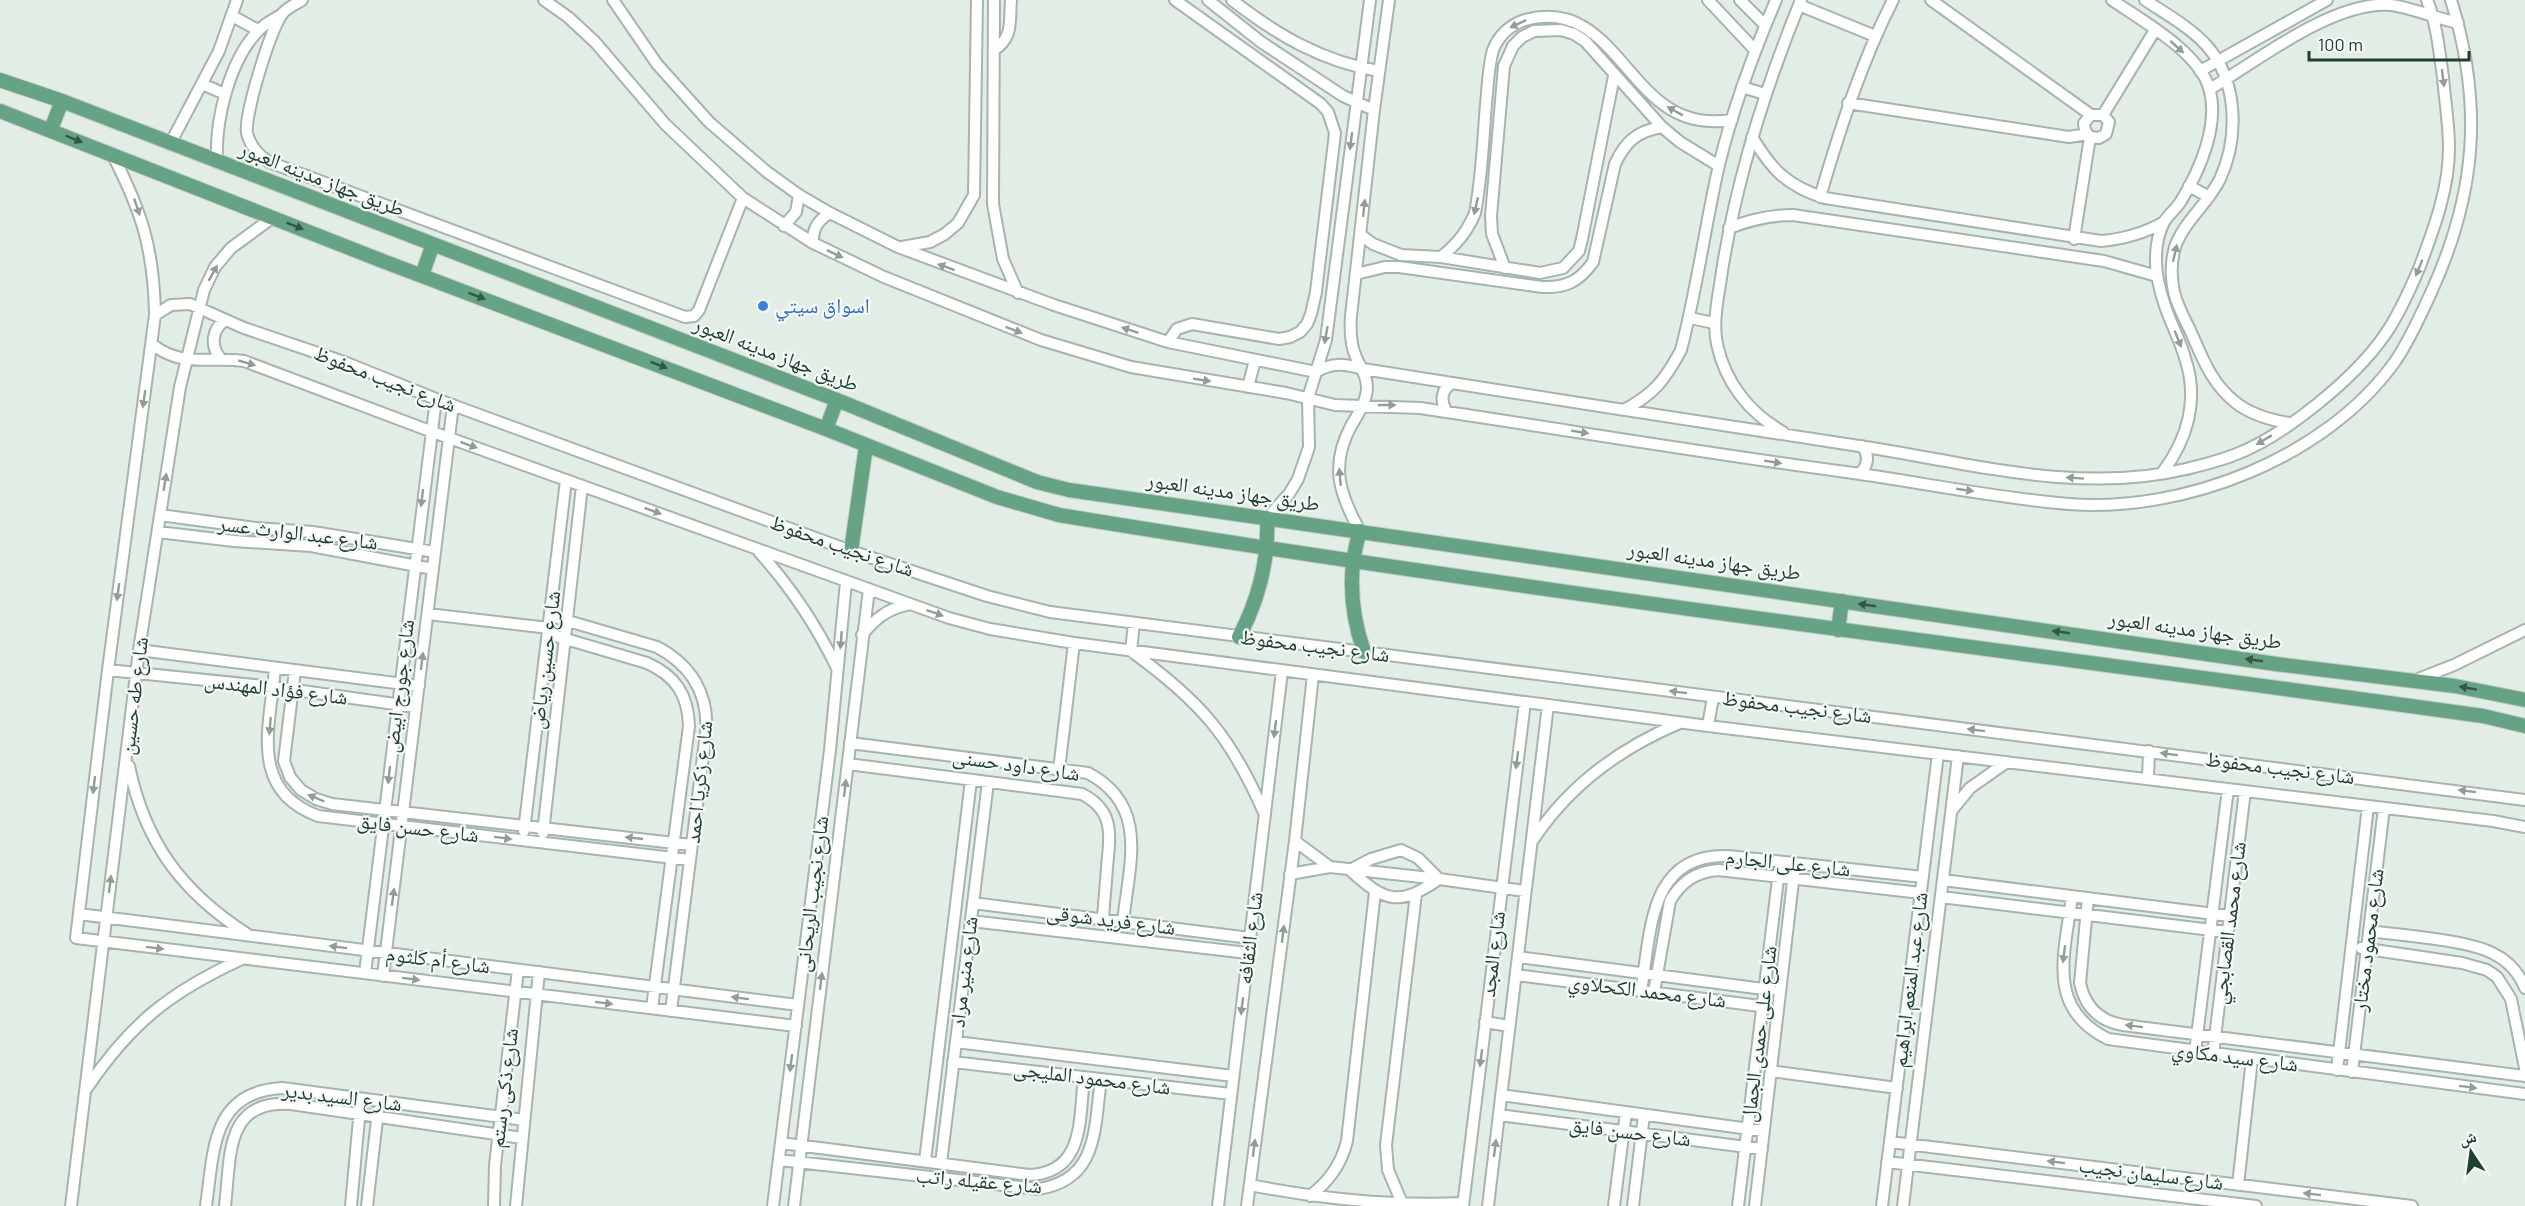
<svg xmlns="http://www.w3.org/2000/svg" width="2525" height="1206" viewBox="0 0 2525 1206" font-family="Barlow,'Noto Naskh Arabic',sans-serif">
<rect width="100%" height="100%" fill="#e2ede5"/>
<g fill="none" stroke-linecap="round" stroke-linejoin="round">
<g stroke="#a5b5ab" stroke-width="14">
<path id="minor" d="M302 0C296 4 287 8 283 13 271 26 244 116 247 133 250 146 258 155 269 162L685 317 694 316 699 310 743 198
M544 0 568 17 595 42 665 124 743 198 813 243 884 277 1041 340 1131 367 1286 393 1335 405 1420 408C1562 429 1703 453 1846 472 1920 482 1994 498 2069 504 2184 513 2325 458 2394 363 2409 342 2419 318 2430 295 2476 195 2484 106 2451 0
M613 0 657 64 709 122 767 172 799 195 830 213 898 247 1054 305 1168 342 1316 372C1332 362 1345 364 1363 369 1528 395 1694 421 1859 446 1966 462 2078 495 2186 469 2202 465 2219 461 2234 455 2283 437 2354 379 2384 336 2399 315 2410 290 2420 266 2434 228 2449 189 2449 148 2449 125 2445 101 2443 77 2439 51 2437 24 2427 0
M994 0 993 204 1003 259 1018 293
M1208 0 1261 42 1343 96 1374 110
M1232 0C1277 35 1323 62 1379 71
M1708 0 1755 50
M1740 0 1765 25
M1931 0 2091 115
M2112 0C2141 20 2199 52 2209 88 2220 124 2200 170 2181 201 2177 208 2169 214 2164 222 2159 232 2156 246 2156 257 2155 274 2160 291 2165 306 2171 324 2180 340 2185 358 2199 399 2188 439 2162 473
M2145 0C2166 14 2190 27 2207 46 2238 81 2239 138 2220 179 2208 204 2184 221 2175 247 2171 261 2171 278 2174 292 2177 305 2184 318 2190 330 2202 357 2211 383 2235 402 2251 415 2270 420 2289 423
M1799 5 1875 36
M232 16 258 30
M994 50C1014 37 1009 21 1011 0
M2200 71 2327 0
M202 84 225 94
M1742 87 1765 94
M2210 89C2257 61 2334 0 2391 5 2413 8 2436 18 2458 23
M1848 103 2069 137 2087 134
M2103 115 2155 30
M1752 137C1772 170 1787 186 1825 198L2101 241C2124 239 2143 234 2164 222
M170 144 219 51 237 0
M112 154C142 211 154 251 155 315L108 670 76 938 796 1026
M217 161C215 121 229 61 258 31 264 24 273 20 281 15
M2189 186 2209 197
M1820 197C1840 129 1861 63 1893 0
M784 226 796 212 799 195
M1729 228C1750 220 1769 215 1793 215L2104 261 2157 276
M1361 235 1373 244 1401 255 1441 257 1540 273 1563 268 1579 251 1582 239 1614 76
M2074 239 2090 137 2085 131 2084 123 2091 115H2103L2109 122 2106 134 2099 138 2090 137
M813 243C812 229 818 220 830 213
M902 247 930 242 945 234 958 223 974 195 977 0
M1441 257C1457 244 1467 232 1475 213 1482 177 1483 140 1486 104 1488 86 1488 67 1493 50 1499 35 1510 25 1525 20 1599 0 1620 78 1670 109 1690 121 1709 123 1732 120
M1505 268 1492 234 1491 216 1504 66 1513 46 1522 37 1534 31 1561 30 1574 34 1585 41 1662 127 1680 142 1719 166
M1356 274 1385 267H1399L1542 287C1565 288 1579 282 1593 262L1615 164C1625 142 1637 131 1662 127
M155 315 171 305 190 304 244 328 344 362 436 399 851 551 987 596 1050 612 2525 800
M1690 318 1714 323
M1168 342 1177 329 1192 324 1279 339 1290 337 1300 332 1307 324 1311 314 1316 292 1335 133 1328 112 1321 104 1175 0
M152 344C181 368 210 356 244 361L430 431 949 618 990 629 1074 643 1708 726 2493 821 2525 827
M220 358C210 345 212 330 225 320
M1248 387 1255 360
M1624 410C1654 394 1665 380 1681 350 1697 289 1705 226 1719 165 1733 108 1753 54 1776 0
M1447 412C1440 401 1441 390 1452 383
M1783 432C1749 413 1725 382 1717 344 1712 320 1719 295 1722 271 1737 177 1765 88 1801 0
M1859 474C1868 466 1870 456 1862 446
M160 515 256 528 313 532 435 552
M1267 518 1289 494 1298 479 1309 447 1308 398 1326 340 1370 0
M1360 531C1339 494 1330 465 1351 426 1358 414 1367 401 1367 387 1367 375 1360 367 1356 357 1350 344 1350 330 1351 316L1374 110 1389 0
M158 532 234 541 311 546 433 569
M759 552C791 587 816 625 837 668
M428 614 549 628
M551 616 657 647C691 665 709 694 706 733L671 1011
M1134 623 1131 651C1200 701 1231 736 1265 815
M549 634 647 663C676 676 688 695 689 726L652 1008
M862 635C875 619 887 609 907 605
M139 650 419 686
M275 668C270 726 248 790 318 816L690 860
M108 670 274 687 416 707
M295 670 284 761 290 777 301 790 316 799 332 804 692 845
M2413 681 2454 665 2525 630
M1708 726 1713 697
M850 743 1088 773C1150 806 1129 864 1123 922
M848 764 1082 794C1115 811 1110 835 1107 867 1106 884 1104 902 1103 919
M129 766C145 843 182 892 247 934
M1059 770 1074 643
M2148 779 2149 751
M1952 810 1970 788 2007 762
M524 831 566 480
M543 833 582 486
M1533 840C1570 784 1620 748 1680 723
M1295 841 1330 867
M1401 850 1418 858 1439 879C1399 907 1385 902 1350 870L1371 859Z
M1290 874 1330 867 1439 879 1525 891
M1943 880 2230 916
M2072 896C2065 953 2045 1008 2108 1039L2525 1094
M1941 897 2228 932
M2088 898 2080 983C2085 1007 2099 1021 2123 1025L2525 1076
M973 903 1250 938
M79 914 798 1005
M971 921 1248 953
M2369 931C2400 935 2470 940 2494 954 2508 961 2519 973 2525 988
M2361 948 2462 963 2487 970 2497 977 2511 999 2525 1068
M1518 957 1771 990
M365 973 436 399
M1516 975 1768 1007
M383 976 453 405
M1641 991C1651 933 1648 853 1728 856L1923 877
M1654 992 1670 901C1681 882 1695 872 1718 870L1921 893
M1485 1022 1509 1026
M956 1042 1233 1076
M2195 1052 2228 789
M2213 1054 2245 791
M953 1062 1231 1094
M2337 1070 2368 806
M1771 1071 1897 1088
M2352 1072 2384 808
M87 1088C130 1024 170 992 240 960
M1501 1095 1764 1131
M1499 1115 1762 1149
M1890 1142 2412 1206
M781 1143 1029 1175C1085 1173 1079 1119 1084 1077
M779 1160 1038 1189C1099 1180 1094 1128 1101 1079
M925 1161 971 780
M1887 1162 2256 1206
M941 1163 988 782
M1250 1185C1321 1199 1391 1206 1463 1203
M2238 1185 2252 1059
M1310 1196C1329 1181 1341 1165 1347 1141L1375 892
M1402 1203 1388 1170 1386 1145 1416 894
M71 1206 139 650 180 387 204 290 215 267 231 248 272 218
M206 1206C214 1151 211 1092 282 1088L524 1120
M225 1206C231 1157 224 1099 291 1104L522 1138
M351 1206 360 1108
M367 1206 378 1111
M494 1206 495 1165 518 970
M516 1206 539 972
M773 1206 830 750 846 582
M794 1206 869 589
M1218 1206 1282 671
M1247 1206 1295 841 1313 675
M1463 1206 1525 702
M1488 1206 1548 705
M1614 1206 1626 1112
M1633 1206 1644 1115
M1738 1206 1779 871
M1755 1206 1794 873
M1882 1206 1938 754
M1903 1206 1958 756"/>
</g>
<g stroke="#c1c9c5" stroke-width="16">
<path id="major" d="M0 80 62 101 837 400 1037 482 1069 490 2276 664 2455 686 2525 700
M0 111 380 260 826 429 997 497 1059 515C1532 593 2008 650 2483 716L2525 726
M51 129 62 101
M422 275 433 244
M826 429 837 400
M1360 531C1347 572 1350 611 1364 652
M851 551 866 446
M1838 630 1842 601
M1239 637C1259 599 1269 561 1267 518"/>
</g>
<use href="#minor" stroke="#fff" stroke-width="10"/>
<use href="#major" stroke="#66a384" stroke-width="14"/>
</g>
<defs><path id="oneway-solid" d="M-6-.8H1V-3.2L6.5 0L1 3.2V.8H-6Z" transform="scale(1.5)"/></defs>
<g fill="#909e97">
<use href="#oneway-solid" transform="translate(1518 24) rotate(155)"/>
<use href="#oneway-solid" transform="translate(2177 47) rotate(42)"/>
<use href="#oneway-solid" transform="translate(2443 78) rotate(83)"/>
<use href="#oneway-solid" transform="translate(1675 111) rotate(-151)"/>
<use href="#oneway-solid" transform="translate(1351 141) rotate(97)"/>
<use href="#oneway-solid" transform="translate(1476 206) rotate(103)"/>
<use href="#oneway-solid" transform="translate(137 207) rotate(71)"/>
<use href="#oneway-solid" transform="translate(1364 208) rotate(-84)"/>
<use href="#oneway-solid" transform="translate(2175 253) rotate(-77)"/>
<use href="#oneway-solid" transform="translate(835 254) rotate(25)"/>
<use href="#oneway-solid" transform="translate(946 267) rotate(-160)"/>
<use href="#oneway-solid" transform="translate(2419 268) rotate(112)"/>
<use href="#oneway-solid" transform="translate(213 273) rotate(-61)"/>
<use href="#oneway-solid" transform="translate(1014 330) rotate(21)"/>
<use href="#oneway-solid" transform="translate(1130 330) rotate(-162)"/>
<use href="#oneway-solid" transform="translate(1326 335) rotate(100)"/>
<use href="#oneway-solid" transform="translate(2178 339) rotate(68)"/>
<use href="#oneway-solid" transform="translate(247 363) rotate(16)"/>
<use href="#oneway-solid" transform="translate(1202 380) rotate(9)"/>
<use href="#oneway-solid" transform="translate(144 399) rotate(98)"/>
<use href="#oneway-solid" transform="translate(1387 405)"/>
<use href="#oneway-solid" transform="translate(1580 432) rotate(9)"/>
<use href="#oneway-solid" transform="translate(2264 440) rotate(149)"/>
<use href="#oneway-solid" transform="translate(469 445) rotate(20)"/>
<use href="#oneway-solid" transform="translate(1773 462) rotate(9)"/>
<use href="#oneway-solid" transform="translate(1340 477) rotate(-95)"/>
<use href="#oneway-solid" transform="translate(2075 478) rotate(-176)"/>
<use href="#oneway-solid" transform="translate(165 482) rotate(-81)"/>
<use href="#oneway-solid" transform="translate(1965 490) rotate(8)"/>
<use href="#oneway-solid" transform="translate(422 498) rotate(97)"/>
<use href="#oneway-solid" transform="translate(653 511) rotate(20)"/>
<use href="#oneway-solid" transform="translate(118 592) rotate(98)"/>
<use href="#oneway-solid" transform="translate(935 613) rotate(19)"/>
<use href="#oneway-solid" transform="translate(841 640) rotate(95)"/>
<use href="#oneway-solid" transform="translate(422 661) rotate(-83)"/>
<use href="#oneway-solid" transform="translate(1678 692) rotate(-173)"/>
<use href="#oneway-solid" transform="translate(270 726) rotate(95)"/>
<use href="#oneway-solid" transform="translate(1275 729) rotate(97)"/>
<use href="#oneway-solid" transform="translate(1976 730) rotate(-173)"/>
<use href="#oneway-solid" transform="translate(2169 754) rotate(-173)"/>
<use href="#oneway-solid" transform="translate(1517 760) rotate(97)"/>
<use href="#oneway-solid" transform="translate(389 775) rotate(97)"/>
<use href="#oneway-solid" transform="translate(94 785) rotate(97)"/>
<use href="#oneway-solid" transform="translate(845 788) rotate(-83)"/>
<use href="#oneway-solid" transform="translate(2467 791) rotate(-173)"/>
<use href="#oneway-solid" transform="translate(316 798) rotate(-157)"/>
<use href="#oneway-solid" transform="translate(503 838) rotate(7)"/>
<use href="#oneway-solid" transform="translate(634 838) rotate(-174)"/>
<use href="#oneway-solid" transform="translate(110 884) rotate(-83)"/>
<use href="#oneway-solid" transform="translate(393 897) rotate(-83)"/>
<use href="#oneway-solid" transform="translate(1283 934) rotate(-83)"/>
<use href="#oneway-solid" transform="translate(338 947) rotate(-173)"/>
<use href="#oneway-solid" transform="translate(155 948) rotate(7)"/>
<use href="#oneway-solid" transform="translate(2064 954) rotate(97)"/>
<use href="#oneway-solid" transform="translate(411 979) rotate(7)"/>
<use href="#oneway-solid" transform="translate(821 981) rotate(-83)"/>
<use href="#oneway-solid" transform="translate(740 998) rotate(-173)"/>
<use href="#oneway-solid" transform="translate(604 1003) rotate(7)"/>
<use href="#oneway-solid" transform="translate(1242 1006) rotate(97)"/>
<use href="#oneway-solid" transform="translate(2134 1026) rotate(-173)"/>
<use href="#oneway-solid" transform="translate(1481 1058) rotate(97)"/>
<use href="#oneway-solid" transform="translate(791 1063) rotate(97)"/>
<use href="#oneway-solid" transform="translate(2468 1087) rotate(7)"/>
<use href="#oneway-solid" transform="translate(1254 1148) rotate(-83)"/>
<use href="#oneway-solid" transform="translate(1495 1148) rotate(-83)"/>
<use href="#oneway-solid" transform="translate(2056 1162) rotate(-173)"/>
<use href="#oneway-solid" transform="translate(2312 1194) rotate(-173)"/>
</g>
<g fill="#335744">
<use href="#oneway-solid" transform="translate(74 139) rotate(22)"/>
<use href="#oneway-solid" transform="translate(295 226) rotate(22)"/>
<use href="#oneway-solid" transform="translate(477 296) rotate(21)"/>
<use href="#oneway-solid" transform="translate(659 365) rotate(21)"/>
<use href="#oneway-solid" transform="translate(1867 605) rotate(-172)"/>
<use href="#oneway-solid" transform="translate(2061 632) rotate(-172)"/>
<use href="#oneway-solid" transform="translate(2254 660) rotate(-172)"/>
<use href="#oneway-solid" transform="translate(2468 688) rotate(-170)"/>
</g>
<circle fill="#3f7fe0" stroke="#f3f9f4" stroke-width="2" cx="763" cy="306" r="6"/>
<g text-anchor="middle" stroke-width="4.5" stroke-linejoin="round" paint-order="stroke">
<g font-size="21" fill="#223e2f" stroke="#f3f9f4">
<text transform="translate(322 179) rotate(21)" y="7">طريق جهاز مدينه العبور</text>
<text transform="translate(776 354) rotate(21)" y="7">طريق جهاز مدينه العبور</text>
<text transform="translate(385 379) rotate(21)" y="7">شارع نجيب محفوظ</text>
<text transform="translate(1233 492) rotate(8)" y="7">طريق جهاز مدينه العبور</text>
<text transform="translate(298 533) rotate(7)" y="7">شارع عبد الوارث عسر</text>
<text transform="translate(842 546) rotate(19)" y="7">شارع نجيب محفوظ</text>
<text transform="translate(1714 561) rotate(8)" y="7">طريق جهاز مدينه العبور</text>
<text transform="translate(2195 630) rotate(8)" y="7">طريق جهاز مدينه العبور</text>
<text transform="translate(1315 646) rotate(7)" y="7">شارع نجيب محفوظ</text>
<text transform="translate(545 660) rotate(-83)" y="7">شارع حسين رياض</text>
<text transform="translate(399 686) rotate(-83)" y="7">شارع جورج ابيض</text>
<text transform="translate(276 689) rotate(7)" y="7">شارع فؤاد المهندس</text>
<text transform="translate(134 696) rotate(-83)" y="7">شارع طه حسين</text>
<text transform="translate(1797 707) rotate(7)" y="7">شارع نجيب محفوظ</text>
<text transform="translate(1016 765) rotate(8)" y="7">شارع داود حسنى</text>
<text transform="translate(2280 768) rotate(7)" y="7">شارع نجيب محفوظ</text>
<text transform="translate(699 782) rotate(-84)" y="7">شارع زكريا احمد</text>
<text transform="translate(418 828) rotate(7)" y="7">شارع حسن فايق</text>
<text transform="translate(1788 863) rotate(6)" y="7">شارع على الجارم</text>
<text transform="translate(812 894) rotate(-83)" y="7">شارع نجيب الريحانى</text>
<text transform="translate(1111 920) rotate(7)" y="7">شارع فريد شوقى</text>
<text transform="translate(2229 923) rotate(-83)" y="7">شارع محمد القصابجي</text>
<text transform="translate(1250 938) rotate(-83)" y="7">شارع الثقافه</text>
<text transform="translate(2368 940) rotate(-83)" y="7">شارع محمود مختار</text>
<text transform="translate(1493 954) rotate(-83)" y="7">شارع المجد</text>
<text transform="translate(438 960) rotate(7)" y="7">شارع أم كلثوم</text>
<text transform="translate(964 972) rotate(-83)" y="7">شارع منير مراد</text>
<text transform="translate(1910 980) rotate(-83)" y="7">شارع عبد المنعم ابراهيم</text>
<text transform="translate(1647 991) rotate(7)" y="7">شارع محمد الكحلاوي</text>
<text transform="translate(1759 1034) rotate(-83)" y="7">شارع على حمدى الجمال</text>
<text transform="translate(2235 1057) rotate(7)" y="7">شارع سيد مكاوي</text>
<text transform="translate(1092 1078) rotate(7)" y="7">شارع محمود المليجى</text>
<text transform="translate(504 1088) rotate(-83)" y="7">شارع ذكى رستم</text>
<text transform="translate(342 1097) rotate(7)" y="7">شارع السيد بدير</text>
<text transform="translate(1630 1132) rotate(7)" y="7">شارع حسن فايق</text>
<text transform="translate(2151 1174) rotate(7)" y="7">شارع سليمان نجيب</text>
<text transform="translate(979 1181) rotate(5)" y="7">شارع عقيله راتب</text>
</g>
<g font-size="21" fill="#366cbe" stroke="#f3f9f4" text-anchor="start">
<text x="775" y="313">اسواق سيتي</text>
</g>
</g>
<g transform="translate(2471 1152) rotate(347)" stroke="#f3f9f4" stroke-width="4.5" paint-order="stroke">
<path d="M0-4.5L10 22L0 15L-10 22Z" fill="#223e2f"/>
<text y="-9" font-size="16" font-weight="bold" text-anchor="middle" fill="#223e2f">ش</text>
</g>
<path d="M2309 51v9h160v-9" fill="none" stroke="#223e2f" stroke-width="3"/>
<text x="2318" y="51" font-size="18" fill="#223e2f" stroke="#f3f9f4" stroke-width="4.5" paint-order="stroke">100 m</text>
</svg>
